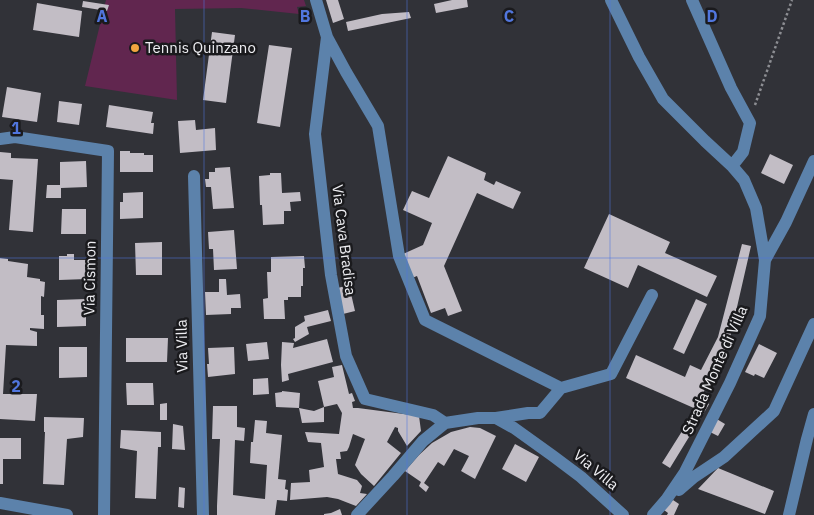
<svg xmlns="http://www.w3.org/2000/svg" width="814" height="515" viewBox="0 0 814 515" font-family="'IBM Plex Sans',sans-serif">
<rect width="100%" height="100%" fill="#313238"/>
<path fill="#61264f" d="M106 0H304L306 6 297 7 299 14 241 8 175 9 177 100 85 86Z"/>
<path fill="#c2bdc5" d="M326 0H338L344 19 333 23Z
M452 0H467L468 7 436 13 434 4Z
M83 1 109 5 107 11 82 7Z
M37 3 82 11 79 37 33 30Z
M409 12 411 18 348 31 346 22 382 14Z
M212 32 235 35 226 103 203 100Z
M269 45 292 48 280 127 257 123Z
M7 87 41 93 37 122 2 117Z
M59 101 82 104 79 125 57 122Z
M109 105 153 112 151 123H154L153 134 106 127Z
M195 120 196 130 215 128 216 150 180 153 178 121Z
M120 151H130V153H144V155H153V172H120Z
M0 152 11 153V158L38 159 33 232 9 230 13 180 0 179Z
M770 154 793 165 784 184 761 173Z
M448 156 486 173 484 180 494 185 496 181 521 192 513 209 477 193 444 266 462 311 448 316 445 308 431 313 417 276 412 278 403 254 423 245 432 223 403 210 412 191 429 198Z
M86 161 87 187 61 188V198H46L47 185H60V162Z
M230 167 234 208 213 209 211 187H206L205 179H209V172H215V168Z
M270 173H281L282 193 300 192 301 201 290 202 291 211H284V224L263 225 262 205H260L259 176 270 175Z
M143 192V218L120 219V202H123V193Z
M62 209H86V234H61Z
M609 214 670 242 665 253 717 276 707 297 638 265 628 288 584 268Z
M234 230 237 269 214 270 213 249H209L208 232Z
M162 242V275H136L135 243Z
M742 244 751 246 729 342 700 399 709 404 708 406 670 468 662 463 696 409 626 378 636 355 685 377 690 365 701 370 718 337Z
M67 254H74V260H86L87 279 59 280V256H67Z
M304 256 305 268H303V286H301V297H288V300H284L285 319H264L263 299 268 298 267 272H271V257Z
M0 258 8 259V261L28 264 27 277 40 279V281L45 282 44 297 41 296V315H44V329L30 328V330L37 332V346L6 345 3 394H37L35 421 0 419Z
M219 279H226L227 295 240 294 241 308H231V314L206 315 205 292H219Z
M349 285 355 311 339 315 334 289Z
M86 299V326L57 327V300Z
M696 299 707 304 684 354 673 349Z
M328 310 331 321 307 327 309 334 295 342 293 339 295 338V327L305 321 304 316Z
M126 338H168L167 362H126Z
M327 339 333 362 288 374 289 380 282 382 281 365 282 342 294 343 293 348Z
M267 342 269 359 248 361 246 344Z
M759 344 777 353 764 378 755 374 754 376 745 372Z
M59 347H87V377L59 378Z
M234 347 235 374 208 377 207 364H209L208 348Z
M342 365 349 394 352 393 355 401 352 402 353 408H358L419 416 421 431 407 446 398 431V428L395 427 387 442 401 453 374 486 361 474 355 465 365 439 353 434 349 447 347 451 340 452 341 459H336L338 474 357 480 362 486 360 493 367 494 356 506 338 499 327 497 290 500 291 483 310 482 309 470 324 467 321 443 308 442 305 432 339 434 342 413 337 404 324 407 318 381 334 377 332 367Z
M268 378 269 394 253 395V379Z
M126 383H153L154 405H127Z
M282 391 300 393 299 408 276 407 275 393 282 392Z
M167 403V420H160V404Z
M213 406H237V427L245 428 244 441 235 440 233 495 265 499 267 465 250 463 251 442H253L255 420 267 421 266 433 282 435 278 479 286 480 285 489 288 490 287 501 277 500 275 515H217V506L220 439H212Z
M324 407V422L302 423 299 408 314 411Z
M44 417 84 418 83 437 67 439 64 485 43 484 45 432H44Z
M715 418 725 424 718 436 708 431Z
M173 424 183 426 185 450 172 449Z
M470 427 480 428 496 436 475 479 461 471 469 456 454 449 444 466 438 462 424 483 429 487 426 492 419 486 421 482 405 471 419 455 432 443 451 432Z
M121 430 161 432V447H158L156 499 135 498 137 451 120 448Z
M0 438H21V459H3V484H0Z
M515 444 539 457 526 482 502 469Z
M718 468 774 491 765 514 698 489Z
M179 487 185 488 184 508 178 507Z
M673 500 679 504 674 515H667L668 513 664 510Z
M340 509 342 515H324V514L331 513Z"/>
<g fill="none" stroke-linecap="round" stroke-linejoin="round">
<path stroke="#8d8e93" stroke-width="2.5" stroke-dasharray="2.5 2.5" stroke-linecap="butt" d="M755 105 792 0"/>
<path stroke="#5c82ab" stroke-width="12" d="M316 0 327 37 315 134 331 275 346 356 365 399 433 415 445 423
M611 0 639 57 663 99 705 141 732 166 744 180 756 208 765 260 760 316 730 383 685 472 666 500 653 515
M692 0 731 88 750 123 743 152 732 166
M327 37 346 72 378 126 399 256 425 320 561 388 540 413H528L496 418
M0 139 15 137 108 151 104 515
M194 176 203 515
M765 260 786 222 814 161
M561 388 611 374 652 295
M679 490 694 477 724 457 774 411 814 324
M0 503 67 515
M357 515 393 476 423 441 445 423 478 418H496L514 428 553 456 581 477 623 515
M789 515 807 439 814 414"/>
</g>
<path fill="none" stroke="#5176de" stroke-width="1" stroke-opacity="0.55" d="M204 0V515M407 0V515M610 0V515M0 258H814"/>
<circle fill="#f1a540" stroke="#1a1a1d" stroke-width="2" cx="135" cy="48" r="5"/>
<g text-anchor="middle" stroke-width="5" stroke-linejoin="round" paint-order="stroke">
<g font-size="15" fill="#eeeef2" stroke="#1a1a1d" text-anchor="start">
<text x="145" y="53">Tennis Quinzano</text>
</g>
<g font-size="15" fill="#eeeef2" stroke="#1a1a1d">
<text transform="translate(344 240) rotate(83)" y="5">Via Cava Bradisa</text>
<text transform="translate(90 278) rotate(-89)" y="5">Via Cismon</text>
<text transform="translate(182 346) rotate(-91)" y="5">Via Villa</text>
<text transform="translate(715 370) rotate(-66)" y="5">Strada Monte di Villa</text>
<text transform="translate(596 470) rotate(40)" y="5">Via Villa</text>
</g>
</g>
<g font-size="16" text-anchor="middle" font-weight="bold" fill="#5176de" stroke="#1a1a1d" stroke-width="5" stroke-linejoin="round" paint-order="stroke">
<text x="102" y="22">A</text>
<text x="305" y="22">B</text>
<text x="509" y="22">C</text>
<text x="712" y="22">D</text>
<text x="16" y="134">1</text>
<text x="16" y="392">2</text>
</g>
</svg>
